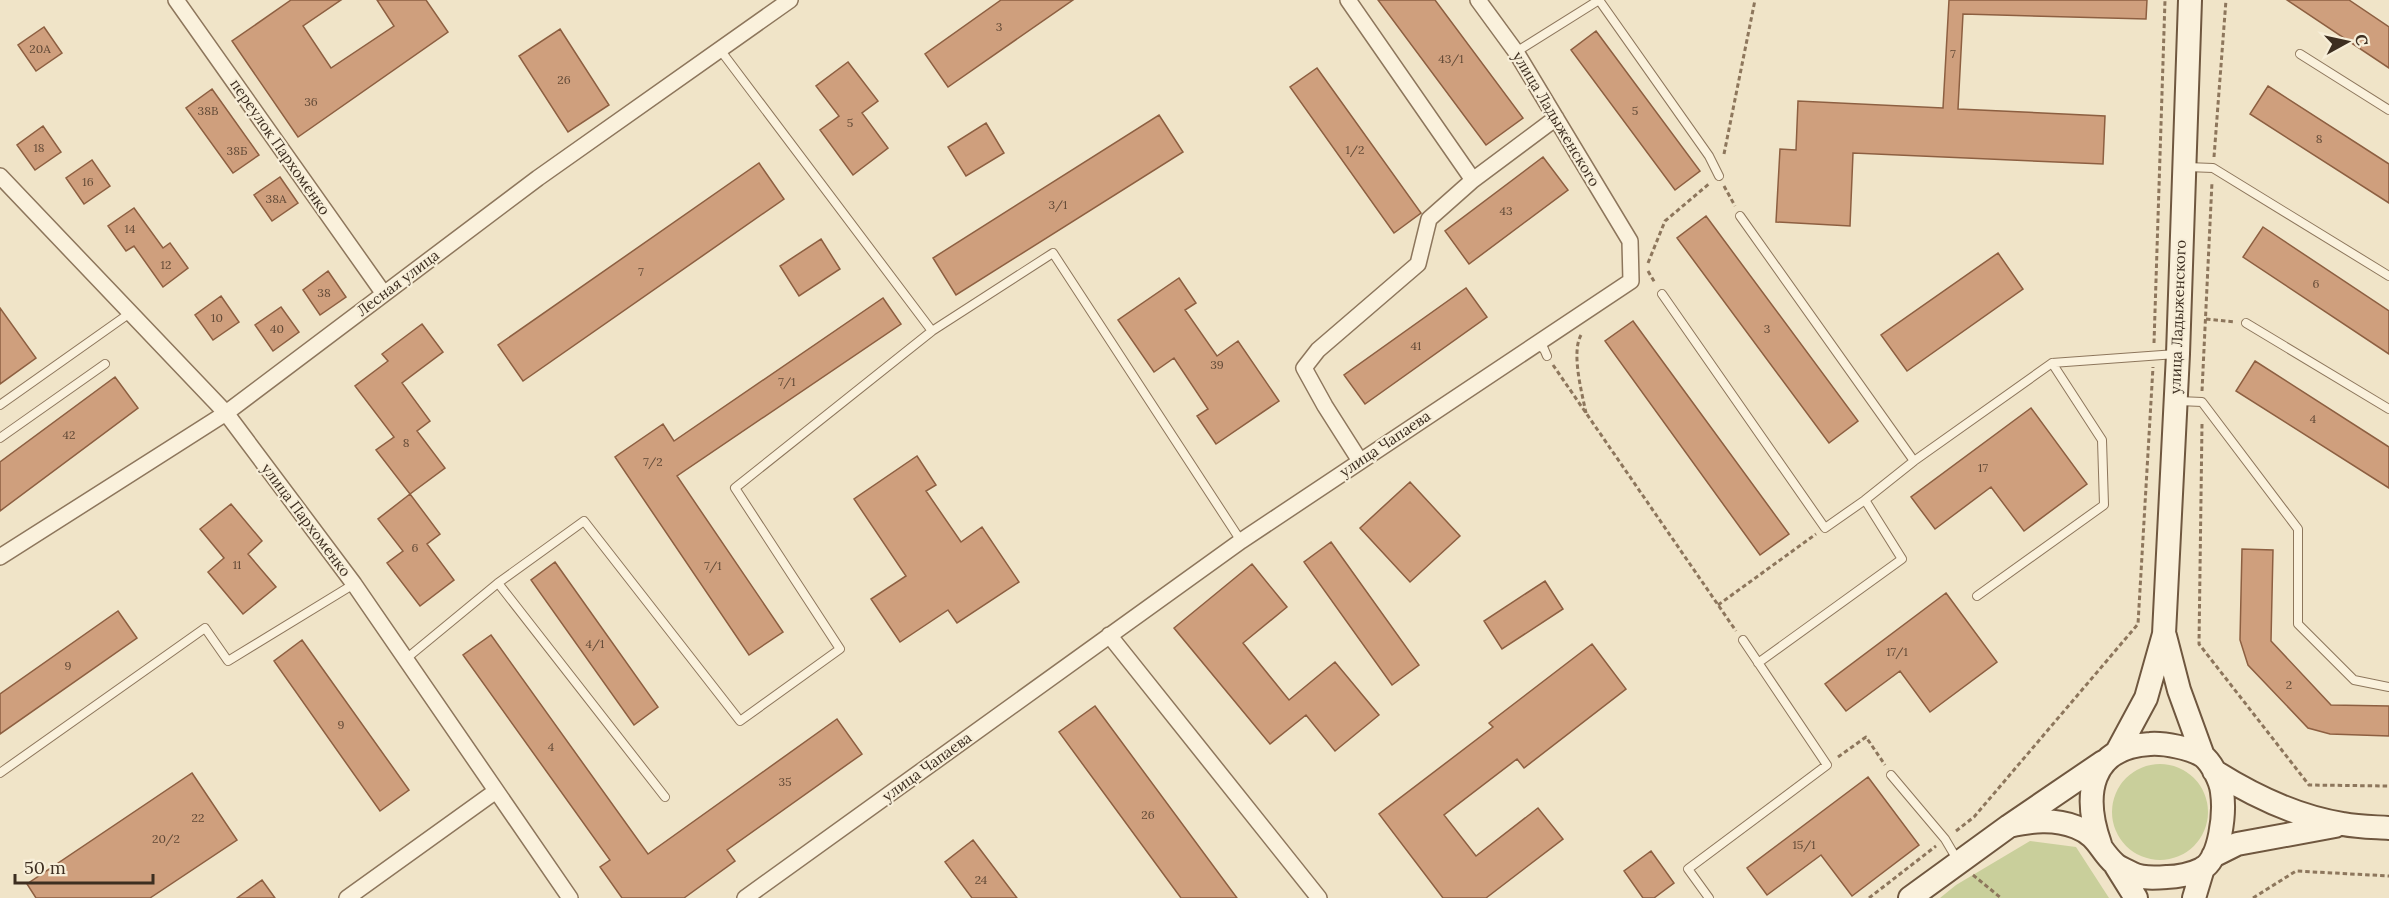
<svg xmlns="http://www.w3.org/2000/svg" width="2389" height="898" viewBox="0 0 2389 898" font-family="Lora,serif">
<rect width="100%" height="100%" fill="#f0e4c8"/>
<path fill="#c9cf9b" d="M2112 812a48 48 0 1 1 96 0a48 48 0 1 1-96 0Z
M2030 841 2076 847 2109 898H1940L1956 885Z"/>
<path fill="#cf9f7d" stroke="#8d5f41" stroke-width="1.5" d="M291 0H341L303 26 331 68 394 26 377 0H426L448 32 298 137 232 41Z
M1001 0H1073L948 87 925 54Z
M1378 0H1435L1523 118 1486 145Z
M1949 0H2147L2146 19 1963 14 1958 109 2105 116 2103 164 1853 153 1850 226 1776 222 1780 149 1796 150 1798 101 1943 108Z
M2287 0H2349L2389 27V68Z
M44 27 62 53 36 71 18 45Z
M560 29 609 105 568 132 519 56Z
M1596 31 1700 171 1675 190 1571 50Z
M848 62 878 101 862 113 888 148 853 175 820 130 839 116 816 86Z
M1317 68 1421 213 1394 233 1290 87Z
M2268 86 2389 164V203L2250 114Z
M212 89 259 155 233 173 186 108Z
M1159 115 1183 152 956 295 933 258Z
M986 123 1004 153 966 176 948 147Z
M43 126 61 152 35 170 17 145Z
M1543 157 1568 190 1469 264 1445 231Z
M92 160 110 186 84 204 66 178Z
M759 163 784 199 523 381 498 345Z
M280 177 298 203 272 221 254 195Z
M134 208 163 248 170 243 188 268 163 287 134 246 126 251 108 226Z
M1706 216 1858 421 1829 443 1677 238Z
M2263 227 2389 311V354L2243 257Z
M821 239 840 269 799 296 780 266Z
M1998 253 2023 289 1907 371 1881 335Z
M328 271 346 297 320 315 303 290Z
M1179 278 1196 303 1185 310 1217 356 1238 341 1279 401 1216 444 1197 416 1208 409 1174 358 1154 372 1118 320Z
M1466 288 1487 317 1365 404 1344 375Z
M221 296 239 322 213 340 195 315Z
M883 298 901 324 677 476 783 632 749 655 615 457 663 424 674 441Z
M281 307 299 332 273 351 255 325Z
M0 308 36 358 0 384Z
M1633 321 1789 534 1760 555 1605 341Z
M422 324 443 352 402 383 430 421 417 431 445 468 410 494 376 450 394 437 355 386 388 361 382 354Z
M2255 361 2389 447V488L2236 391Z
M115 377 138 408 0 511V462Z
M2031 408 2087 484 2024 531 1991 487 1935 529 1911 497Z
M917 456 936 485 926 491 961 542 982 527 1019 582 957 623 948 610 900 642 871 599 906 576 854 499Z
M1410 482 1460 536 1410 582 1360 528Z
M410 494 440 534 427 544 454 580 420 606 387 563 403 551 378 519Z
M231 504 262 541 248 554 276 587 243 614 208 572 224 558 200 529Z
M1331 542 1419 665 1392 685 1304 562Z
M2242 549 2273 550 2271 641 2331 705 2389 706V736L2330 734 2308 728 2248 665 2240 640Z
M555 562 658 707 634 725 531 580Z
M1252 564 1287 607 1243 643 1289 700 1335 662 1379 715 1335 751 1306 715 1270 744 1174 628Z
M1545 581 1563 609 1502 649 1484 621Z
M1946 593 1997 662 1930 712 1900 671 1846 711 1825 684Z
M118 611 137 638 0 734V694Z
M491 635 648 854 837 719 862 754 727 850 735 861 684 898H622L600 867 610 860 463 655Z
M302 640 409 790 380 811 274 661Z
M1592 644 1626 689 1524 768 1517 759 1444 815 1476 856 1538 808 1563 839 1486 898H1443L1379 814 1493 727 1489 723Z
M1095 706 1237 898H1181L1059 732Z
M192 773 237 840 150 898H36L27 884Z
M1868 777 1919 845 1852 896 1821 855 1767 895 1747 868Z
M973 840 1017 898H972L945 862Z
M1651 851 1674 883 1654 898H1643L1624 871Z
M262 880 275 898H237Z"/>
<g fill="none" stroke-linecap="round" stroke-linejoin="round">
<g stroke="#8d765c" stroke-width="10">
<path id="lane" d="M1599 0 1709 156 1719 176
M721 51 932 331
M1516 52 1599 0
M2300 54 2389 110
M2187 167 2213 168 2389 276
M1740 216 1914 461
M1662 294 1825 528 1865 500
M2246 323 2389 409
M1536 344 1544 349 1547 356
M2179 401 2202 402 2298 529V624L2354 680 2389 687
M0 405 130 313
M0 438 105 364
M498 583 665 797
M1977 596 2104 505 2102 440 2052 363
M407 658 498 583 584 521 740 721 840 649 735 488 932 331 1053 253 1241 541
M1758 663 1902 559 1865 500 1914 461 2052 363 2176 354
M0 773 205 628 228 661 354 584
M1891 775 1945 839 1958 861
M1709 898 1688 869 1827 765 1743 640"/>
</g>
<g stroke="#8d765c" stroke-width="18">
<path id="street" d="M176 0 384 294
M1348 0 1473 180 1556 118
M0 176 226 413 354 584 570 898
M1360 461 1325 406 1304 368 1318 350 1418 264 1429 219 1473 180
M0 557 226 413 538 178 790 0
M1109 635 1319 898
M347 898 496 791
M745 898 1241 541 1631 281 1630 241 1516 52 1478 0"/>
</g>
<g stroke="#6f573f" stroke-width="26">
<path id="secondary" d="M2165 636 2179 690 2203 756
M2118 750 2146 698 2164 634 2178 354 2190 0
M2214 771C2252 795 2298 817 2343 824 2358 827 2374 827 2389 828
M2009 826C2032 821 2053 818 2076 827 2099 836 2099 850 2115 864 2119 868 2126 870 2131 873 2141 879 2155 878 2167 877 2177 877 2192 874 2202 869 2221 858 2225 812 2222 792 2221 782 2212 763 2203 756 2191 748 2164 743 2150 744 2089 747 2083 796 2100 844
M2213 856 2237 844 2335 826
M2116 866 2136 898
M1910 898 2009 826 2103 762
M2194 898 2203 868"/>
</g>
<path stroke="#8d765c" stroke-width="3" stroke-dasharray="4.5 3" stroke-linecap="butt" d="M1724 154 1755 0
M2214 157 2226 0
M1724 186 1735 206
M1648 263 1665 221 1710 183
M1648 271 1655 283
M2206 319 2235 322
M1581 335C1571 353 1582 393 1586 413
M2154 343 2165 0
M1553 365 1736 631
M2202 391 2212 182
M2202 424 2199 644 2309 785 2389 786
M1718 605 1816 534
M1838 757 1866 737 1885 765
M1956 831 1974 817 2138 624 2153 367
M1973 875 2001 898
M1869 898 1936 846
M2253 898 2296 871 2389 876"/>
<use href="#lane" stroke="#faf1dc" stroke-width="8"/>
<use href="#street" stroke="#faf1dc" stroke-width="15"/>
<use href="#secondary" stroke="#faf1dc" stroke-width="22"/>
</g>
<g text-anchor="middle" stroke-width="4.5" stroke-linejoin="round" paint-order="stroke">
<g font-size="12" fill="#624a37">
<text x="999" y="31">3</text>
<text x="40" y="53">20А</text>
<text x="1953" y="58">7</text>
<text x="1451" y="63">43/1</text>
<text x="564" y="84">26</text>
<text x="311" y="106">36</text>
<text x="208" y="115">38В</text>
<text x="1635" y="115">5</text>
<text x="850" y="127">5</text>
<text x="2319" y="143">8</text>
<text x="39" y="152">18</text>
<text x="1355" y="154">1/2</text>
<text x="237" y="155">38Б</text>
<text x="88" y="186">16</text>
<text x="276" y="203">38А</text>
<text x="1058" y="209">3/1</text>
<text x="1506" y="215">43</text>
<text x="130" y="233">14</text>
<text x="166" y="269">12</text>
<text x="641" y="276">7</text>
<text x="2316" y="288">6</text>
<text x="324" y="297">38</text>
<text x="217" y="322">10</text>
<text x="277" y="333">40</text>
<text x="1767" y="333">3</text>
<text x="1416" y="350">41</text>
<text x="1217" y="369">39</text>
<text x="787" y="386">7/1</text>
<text x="2313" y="423">4</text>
<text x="69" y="439">42</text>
<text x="406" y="447">8</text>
<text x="653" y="466">7/2</text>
<text x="1983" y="472">17</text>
<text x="415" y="552">6</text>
<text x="237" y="569">11</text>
<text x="713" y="570">7/1</text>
<text x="595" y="648">4/1</text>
<text x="1897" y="656">17/1</text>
<text x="68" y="670">9</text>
<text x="2289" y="689">2</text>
<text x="341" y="729">9</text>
<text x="551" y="751">4</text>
<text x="785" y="786">35</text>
<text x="1148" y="819">26</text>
<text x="198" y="822">22</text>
<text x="166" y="843">20/2</text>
<text x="1804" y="849">15/1</text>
<text x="981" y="884">24</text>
</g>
<g font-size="15" fill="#3d2e20" stroke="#f7eed8">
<text transform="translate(1556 119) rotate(59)" y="5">улица Ладыженского</text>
<text transform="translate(280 147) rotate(55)" y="5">переулок Пархоменко</text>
<text transform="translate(398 283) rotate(-37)" y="5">Лесная улица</text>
<text transform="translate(2178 317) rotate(-88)" y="5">улица Ладыженского</text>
<text transform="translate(1385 444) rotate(-34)" y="5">улица Чапаева</text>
<text transform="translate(306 520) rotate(53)" y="5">улица Пархоменко</text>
<text transform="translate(927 767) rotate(-36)" y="5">улица Чапаева</text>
</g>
</g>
<g transform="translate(2347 42) rotate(82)" stroke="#f7eed8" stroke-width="4.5" paint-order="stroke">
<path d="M0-4.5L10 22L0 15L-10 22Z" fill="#3d2e20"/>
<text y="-9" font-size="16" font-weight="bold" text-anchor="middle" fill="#3d2e20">С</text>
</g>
<path d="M15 874v9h138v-9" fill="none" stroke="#3d2e20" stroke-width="3"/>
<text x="24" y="874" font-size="18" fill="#3d2e20" stroke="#f7eed8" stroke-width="4.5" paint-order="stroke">50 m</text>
</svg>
